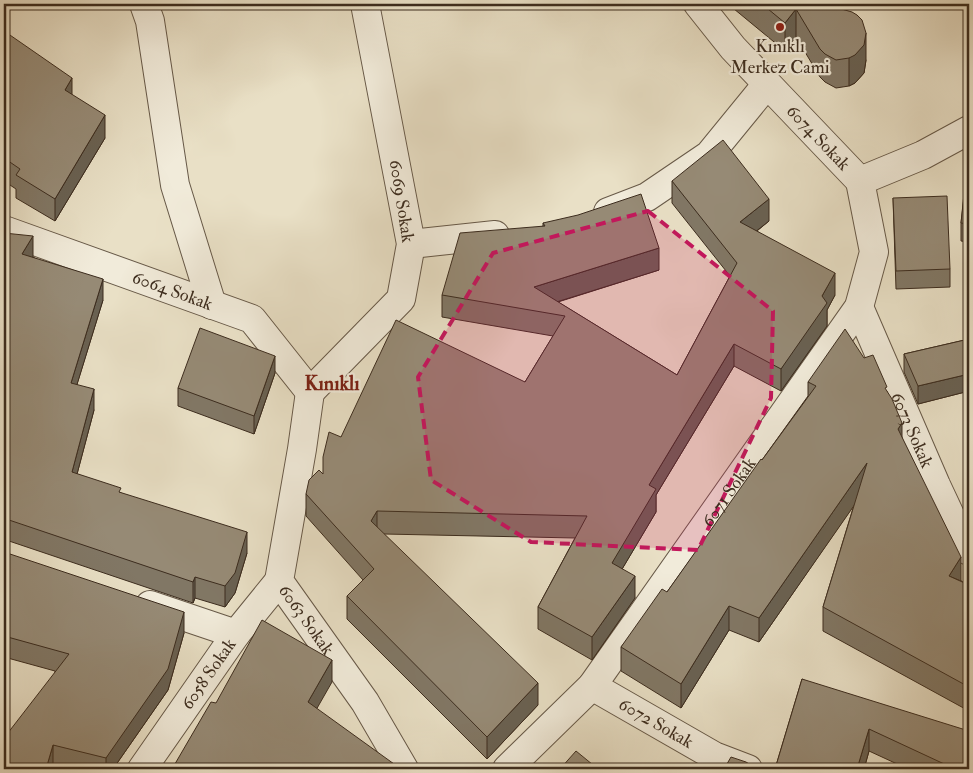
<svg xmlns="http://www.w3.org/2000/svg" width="973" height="773" viewBox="0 0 973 773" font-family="'IM FELL Double Pica',serif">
<rect width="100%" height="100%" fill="#e9e0c6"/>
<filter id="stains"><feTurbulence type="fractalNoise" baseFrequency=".004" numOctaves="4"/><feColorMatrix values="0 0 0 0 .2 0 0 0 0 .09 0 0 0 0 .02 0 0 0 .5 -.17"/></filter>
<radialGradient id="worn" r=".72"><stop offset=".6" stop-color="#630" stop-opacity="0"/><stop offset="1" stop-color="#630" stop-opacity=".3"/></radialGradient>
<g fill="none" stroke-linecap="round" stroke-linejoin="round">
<g stroke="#675948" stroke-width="30">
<g id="minor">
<path d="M144 4 150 21 175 185 212 305"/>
<path id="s1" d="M698 4 733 48 860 181 923 155 969 130"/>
<path d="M608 212 647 197 709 155 767 84"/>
<path id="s2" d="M4 230 252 319 310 392"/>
<path d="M411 244 495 235"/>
<path id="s3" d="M859 307 936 485 966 549 969 551"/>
<path d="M310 392 401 299 411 244 365 4"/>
<path id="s4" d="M310 392 302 449 279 581 365 702 404 769"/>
<path d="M150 605 236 634"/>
<path id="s5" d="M592 686 714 756 748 769"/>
<path id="s6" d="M142 769 236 634 279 581"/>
<path id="s7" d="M507 769 592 686 859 307 874 252 860 181"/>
</g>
</g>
<use href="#minor" stroke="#f1ebda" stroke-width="28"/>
</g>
<path fill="#817765" stroke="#3c2c1e" d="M728 4H824L866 60 864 73 855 83 849 86 836 88 825 82 820 77 796 37 785 51Z
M4 37 72 95 105 138 55 221 16 198V189L4 181Z
M969 154V242L961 241V223Z
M672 181 769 221 757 231 835 295 827 310V326L781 391 734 366 656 495V512L622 569 635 598 592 660 538 629V607L575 538 384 534 538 705 487 759 347 619V596L363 580 306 516V494L323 474 341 437 525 382 553 336 442 317V295L543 226V223L659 270 558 302 677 375 730 276 672 203Z
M893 198 950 269V287L896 289Z
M4 233 33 257 103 300 77 384 94 410 77 474 121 493 247 553 235 593 225 607 195 598 193 603 9 541H4Z
M969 339V391L918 404 904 372V354Z
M275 373 254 434 178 406V388Z
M808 382 887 391 902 438 961 581 969 585V711L823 631V607L854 505 759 642 729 630 681 708 621 671V647L667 592 808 396Z
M4 552 184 633 168 690 113 769H66L53 766 52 769 55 671 4 657Z
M802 679 969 769H908L869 751 864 769H775Z"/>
<path fill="#696152" stroke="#3c2c1e" d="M796 9V37L785 51V23Z
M866 33V60L864 73 855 83 849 86V58Z
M72 78V101L65 90Z
M105 115V138L55 221V199Z
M769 199V221L740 244V222Z
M33 236V257L22 275V254Z
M659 248V270L534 309V287Z
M835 273V295L827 310V326L781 391V369Z
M103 279V300L71 404V383Z
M734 344V366L656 495V512L612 586V563L649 485Z
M275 356V373L254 434V416Z
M969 374V391L918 404V386Z
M94 389V410L72 493V472Z
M902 423V447L898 429Z
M867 463V487L759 642V618Z
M377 511V534L371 521Z
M247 532V553L235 593 225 607V586Z
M961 557V581L949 576Z
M635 576V598L592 660V637Z
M195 577V598L193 603V582Z
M729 606V630L681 708V684Z
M184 612V633L168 690 113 769H106V758Z
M332 660V682L308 724V702Z
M538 683V705L487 759V737Z
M869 729V751L864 769H857Z
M53 745V766L52 769H46Z"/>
<path fill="#968a75" stroke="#3c2c1e" d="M762 4H824L852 12 857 15 862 20 866 33 864 45 855 55 849 58 836 60 825 54 820 49 796 9 785 23Z
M7 33 72 78 65 90 105 115 55 199 16 175 20 169 4 158V37Z
M723 140 769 199 740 222 835 273 822 296 827 303 781 369 734 344 649 485 656 489 612 563 635 576 592 637 538 607 587 516 377 511 371 521 538 683 487 737 347 596 374 569 306 494 309 480 319 470 323 474V457L329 432 341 437 396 320 525 382 565 316 442 295 460 233 545 226 543 223 578 215 641 194 659 248 534 287 677 375 737 263 672 181Z
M968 154H969V224L961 223Z
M947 196 950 269 896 271 893 198Z
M4 233 33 236 22 254 103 279 71 383 94 389 72 472 121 488 119 492 247 532 235 573 225 586 195 577 193 582 9 520H4Z
M200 328 275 356 254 416 178 388Z
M845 329 864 358 873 355 887 387 885 388 892 399 902 423 898 429 961 557 949 576 969 585V687L823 607 867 463 759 618 729 606 681 684 621 647 662 589 667 592 761 459 762 460 816 386 808 382Z
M969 339V374L918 386 904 354Z
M4 552 184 612 168 669 106 758 53 745 46 769H4V738L69 654 4 636Z
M262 620 332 660 308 702 401 769H172L211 702 216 703Z
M802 679 969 731V769H955L869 729 857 769H775Z
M576 751 598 769H560Z
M731 757 746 762 757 769H724Z"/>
<path fill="#c2185b" fill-opacity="0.2" stroke="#c2185b" stroke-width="4" stroke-dasharray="10 6" stroke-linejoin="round" d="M648 211 773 311 771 398 698 550 531 542 431 480 418 377 493 253Z"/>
<circle fill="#8f2418" stroke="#f1ebda" stroke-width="2" cx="780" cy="27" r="5"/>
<g text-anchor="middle" stroke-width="4.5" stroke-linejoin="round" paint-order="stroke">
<g font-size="18" fill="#3c2c1e" stroke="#f1ebda">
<text x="780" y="52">Kınıklı<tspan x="780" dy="21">Merkez Cami</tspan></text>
</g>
<g font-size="18" fill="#3c2c1e" stroke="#f1ebda">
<text dy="6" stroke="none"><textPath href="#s1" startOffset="180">6074 Sokak</textPath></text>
<text transform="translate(402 201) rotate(81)" y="6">6069 Sokak</text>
<text dy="6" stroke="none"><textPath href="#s2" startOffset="179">6064 Sokak</textPath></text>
<text dy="6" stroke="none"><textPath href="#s3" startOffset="134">6073 Sokak</textPath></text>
<text dy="6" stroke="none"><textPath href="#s7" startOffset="356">6071 Sokak</textPath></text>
<text dy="6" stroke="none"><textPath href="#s4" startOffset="239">6063 Sokak</textPath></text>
<text dy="6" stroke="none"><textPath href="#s6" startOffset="116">6058 Sokak</textPath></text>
<text dy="6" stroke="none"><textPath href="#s5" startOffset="74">6072 Sokak</textPath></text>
</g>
<g font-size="20" font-weight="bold" fill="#7a1f14" stroke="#f1ebda">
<text x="332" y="390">Kınıklı</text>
</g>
</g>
<rect width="973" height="773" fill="none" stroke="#e9e0c6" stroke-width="20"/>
<rect x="5" y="5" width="963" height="763" fill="none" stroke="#3c2c1e" stroke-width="2.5"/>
<rect x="10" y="10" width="953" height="753" fill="none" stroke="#3c2c1e"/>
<rect width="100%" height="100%" filter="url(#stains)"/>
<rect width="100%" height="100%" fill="url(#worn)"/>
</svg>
